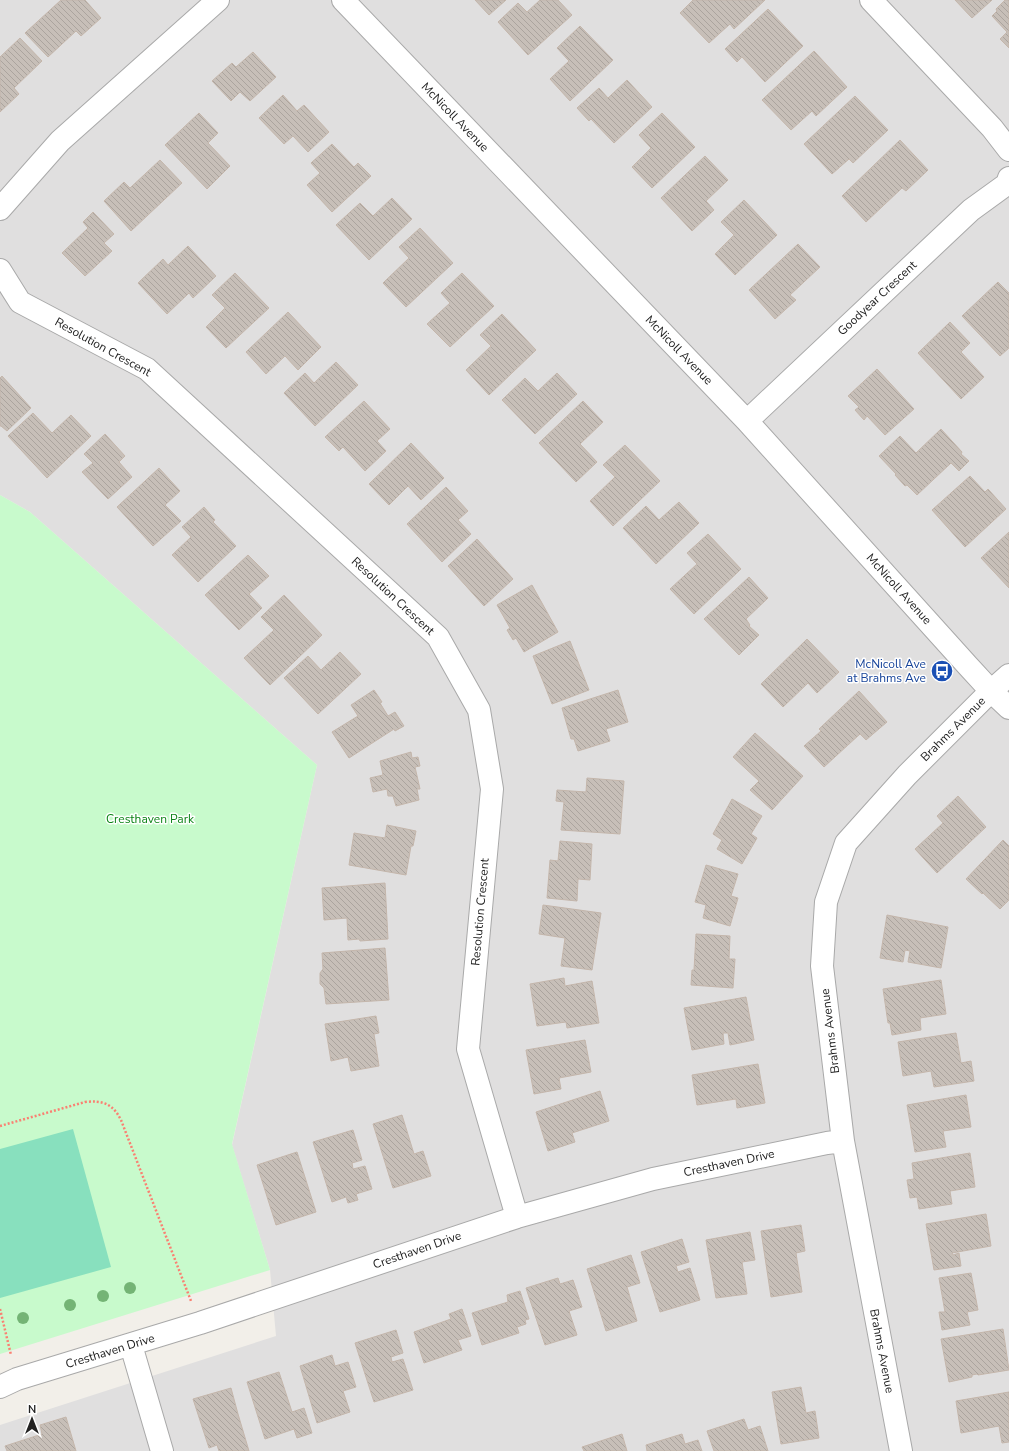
<svg xmlns="http://www.w3.org/2000/svg" width="1009" height="1451" viewBox="0 0 1009 1451" font-family="'Nunito Sans',sans-serif">
<defs>
<pattern id="building-back-hatch" width="6" height="6" patternUnits="userSpaceOnUse"><rect width="6" height="6" fill="#c7bfb8"/><path d="M-1 5l2 2M0 0l6 6M5-1l2 2" fill="none" stroke="#aba49e"/></pattern>
</defs>
<rect width="100%" height="100%" fill="#f2efe9"/>
<path fill="#e0dfdf" d="M0 0H1009V1451H0V1425L276 1336 270 1270 232 1145 317 765 30 512 0 495Z"/>
<path fill="#c8facc" d="M0 495 30 512 317 765 232 1144 270 1270 0 1354Z"/>
<path fill="#88e0be" d="M73 1129 111 1267 0 1298V1149Z"/>
<path fill="url(#building-back-hatch)" stroke="#c4b6ab" d="M61 0H85L101 18 81 36 76 31 48 57 25 33Z
M475 0H506L489 15Z
M540 0H558L572 15 528 55 498 22 518 3 527 12Z
M693 0H765L734 29 730 24 709 43 680 13Z
M955 0H992L972 18Z
M1005 0H1009V48L1000 39 1007 32 992 16 997 11 996 9Z
M768 9 803 46 765 82 742 57 737 62 725 49Z
M580 26 613 60 570 101 550 79 569 61 557 48Z
M20 38 42 61 14 88 19 94 0 112V57Z
M814 51 847 87 816 116 812 111 791 130 762 100Z
M253 52 276 77 250 101 240 92 231 101 212 81 232 63 236 67Z
M627 80 652 107 614 143 591 119 589 121 577 108 599 88 608 98Z
M283 95 297 111 304 105 329 132 308 152 293 136 284 144 259 118Z
M855 96 888 130 853 163 849 159 832 174 804 144Z
M199 113 218 133 208 143 230 166 207 189 165 145Z
M662 113 695 147 652 188 632 167 651 148 639 135Z
M900 140 928 170 906 191 902 188 866 222 842 196Z
M332 144 354 167 358 163 371 176 332 212 307 185 320 173 311 163Z
M705 156 728 180 706 201 714 210 692 231 661 198Z
M160 160 182 183 131 231 104 201 124 182 130 188Z
M392 198 412 219 369 260 336 225 360 203 373 216Z
M744 200 777 235 735 275 715 254 734 235 721 222Z
M93 212 114 234 104 243 112 251 85 276 62 253 88 228 83 222Z
M420 228 453 263 406 307 383 283 409 258 399 247Z
M798 244 820 267 790 295 796 300 775 319 749 290Z
M188 246 216 276 193 298 189 293 167 314 138 283 163 259 168 265Z
M235 273 269 308 226 348 206 327 225 308 212 295Z
M462 273 494 306 450 347 427 324 450 303 441 293Z
M998 282 1009 293V348L1000 356 962 316Z
M288 312 321 347 298 370 285 356 266 374 246 352Z
M502 314 536 350 489 395 466 370 491 346 480 335Z
M950 322 970 343 961 352 984 377 961 399 918 353Z
M336 362 358 385 315 426 284 393 305 373 314 383Z
M877 369 914 409 885 435 867 416 864 420 855 410 859 407 848 396Z
M557 373 577 394 535 434 502 400 525 378 538 391Z
M2 376 31 408 7 431 1 426H0V378Z
M364 401 390 429 377 441 386 451 365 471 343 447 339 451 325 437Z
M583 401 603 422 580 444 597 462 576 482 539 443Z
M33 413 52 433 71 415 91 436 47 478 8 436Z
M941 429 962 452 961 454 969 461 959 471 951 463 917 495 907 485 905 486 895 475 896 474 879 456 900 436 916 453Z
M105 434 125 456 119 462 132 477 108 499 82 472 93 463 84 454Z
M411 443 444 478 421 500 408 486 389 505 369 484Z
M625 445 660 481 613 526 590 501 615 477 603 465Z
M159 468 180 491 165 505 181 521 153 546 117 507Z
M970 476 985 492 988 489 1006 509 965 547 932 510Z
M446 487 468 511 458 520 471 534 442 562 407 524Z
M679 502 699 523 656 564 623 528 646 506 659 520Z
M204 507 215 520 213 522 236 546 198 582 172 555 191 537 182 527Z
M1009 532V588L981 558Z
M708 534 741 569 694 614 670 589 697 564 687 553Z
M477 539 513 579 484 606 448 566Z
M248 555 269 576 249 594 262 608 239 630 205 595Z
M749 577 768 598 746 619 750 625 749 626 759 635 739 655 704 619Z
M532 585 558 632 524 652 516 638 513 640 507 630 510 628 497 605Z
M284 595 322 635 270 685 244 658 274 630 261 617Z
M807 639 839 672 817 693 808 683 783 707 761 684Z
M570 641 589 690 552 704 533 656Z
M340 652 361 674 318 714 284 678 308 656 321 670Z
M374 690 382 702 380 703 388 716 395 712 404 726 395 731 394 729 349 758 332 732 358 716 351 705Z
M618 690 628 722 606 729 610 741 578 751 574 739H571L562 708Z
M859 691 887 722 866 740 860 734 824 767 804 746 821 731 819 729Z
M755 733 803 776 772 810 750 790 759 781 733 757Z
M411 752 412 758 418 757 420 766 415 767 420 789H417L419 800 396 806 393 796H388L387 789 373 792 370 778 383 775 380 761Z
M587 778 624 781 620 834 561 830 564 802 556 801 557 790 586 792Z
M958 796 986 827 937 873 915 849 943 823 937 816Z
M732 799 762 816 751 834 757 838 742 864 717 849 722 840 713 834Z
M387 825 416 831 413 846H411L406 875 349 865 354 833 385 838Z
M1003 840 1009 846V900L1000 909 983 893 982 894 966 879Z
M560 841 592 844 590 880 578 879 577 901 547 898 550 860 558 861Z
M706 865 738 874 731 896 738 898 730 926 703 918 706 905 695 902Z
M385 883 388 939 360 941 359 939 348 940 347 918 324 920 322 888Z
M543 905 601 913 592 970 561 966 565 938 539 934Z
M887 915 948 927 941 968 908 962 910 951 905 950 903 962 880 958Z
M696 934 730 936 729 959H735L733 988 691 985 692 970H694Z
M385 948 389 1000 326 1004 324 988 320 984V973L323 969 322 953Z
M564 978 565 986 592 981 599 1023 567 1028 566 1022 537 1026 530 984Z
M941 980 946 1014 920 1018 921 1030 892 1035 890 1023H888L883 989Z
M746 997 754 1040 730 1045 728 1033H723L724 1044 692 1050 684 1008Z
M376 1016 379 1033 374 1034 379 1066 351 1071 348 1057 331 1061 325 1024Z
M956 1033 961 1063 971 1061 974 1081 934 1087 931 1071 903 1076 898 1042Z
M585 1040 591 1072 559 1078 561 1089 534 1094 526 1050Z
M758 1064 765 1103 737 1108 736 1099 697 1105 692 1075Z
M600 1091 609 1121 572 1133 575 1142 548 1151 536 1112Z
M966 1095 971 1127 943 1131 946 1147 915 1152 907 1105Z
M402 1115 414 1154 423 1151 431 1176 393 1188 373 1124Z
M353 1130 362 1160 352 1163 353 1169 365 1166 372 1189 356 1194 358 1200 348 1203 346 1197 332 1202 313 1142Z
M297 1152 316 1212 276 1225 257 1165Z
M970 1153 975 1187 950 1191 952 1204 919 1209 917 1197 910 1198 907 1180 914 1179 912 1163Z
M986 1214 991 1246 952 1253 953 1255 959 1253 961 1266 934 1270 926 1224Z
M801 1225 805 1251 796 1253 802 1292 771 1297 761 1231Z
M750 1232 755 1260 742 1262 747 1294 716 1298 706 1240Z
M682 1239 689 1262 676 1266 678 1272 690 1268 700 1300 660 1312 641 1252Z
M631 1255 640 1283 627 1287 637 1321 606 1331 587 1269Z
M971 1273 978 1310 967 1312 970 1325 942 1330 939 1312H945L939 1278Z
M558 1278 560 1284 573 1280 582 1307 569 1311 577 1335 545 1345 526 1288Z
M520 1291 529 1319 525 1320 526 1324 517 1327 519 1333 482 1345 472 1313 508 1302 507 1295Z
M462 1309 471 1336 458 1340 462 1350 424 1363 414 1332 451 1319 449 1314Z
M1003 1329 1009 1370 978 1375 977 1374 972 1375V1377L949 1382 941 1339Z
M396 1330 403 1353 391 1357 392 1362 403 1359 413 1390 374 1402 355 1343Z
M332 1355 335 1366 348 1362 356 1387 343 1391 350 1412 317 1423 300 1366Z
M279 1372 292 1412 304 1408 312 1433 297 1438 294 1429 265 1439 247 1382Z
M801 1387 806 1413 815 1411 819 1438 781 1444 772 1392Z
M231 1388 238 1414 249 1451H219L217 1445 209 1448 193 1399Z
M1009 1392V1442L1002 1443 999 1426 961 1433 956 1401Z
M66 1417 76 1451H7L5 1446 42 1434 40 1425Z
M744 1419 748 1430 760 1426 768 1451H714L707 1431Z
M622 1434 627 1451H584L582 1447Z
M682 1434 685 1444 698 1440 702 1451H647L646 1445Z"/>
<g fill="none" stroke-linecap="round" stroke-linejoin="round">
<g stroke="#a9a9a9" stroke-width="24">
<path id="minor" d="M343 0 747 421 968 666 991 691 1009 708
M871 0 992 128 1009 150
M0 209 60 141 218 0
M0 270 20 302 147 369 438 637 479 710 492 789 468 1049 517 1217
M747 421 971 210 1007 184 1009 178
M131 1345 162 1451
M0 1387 17 1379 200 1323 517 1217 653 1179 827 1143 843 1141
M901 1451 843 1141 822 966 826 902 846 843 907 775 991 691 1009 675"/>
</g>
<path stroke="#fa8072" stroke-width="2.5" stroke-dasharray="2 2" stroke-linecap="butt" d="M0 1126 85 1102C103 1100 113 1104 121 1120L191 1301
M0 1309 11 1355"/>
<use href="#minor" stroke="#fff" stroke-width="22"/>
</g>
<g fill="#74b475">
<circle cx="130" cy="1288" r="6"/>
<circle cx="103" cy="1296" r="6"/>
<circle cx="70" cy="1305" r="6"/>
<circle cx="23" cy="1318" r="6"/>
</g>
<defs>
<g id="bus-disc" transform="scale(1.15)"><circle r="9.5" fill="#1a4fb4" stroke="#fff"/><path d="M-5-6H5V4H4V6H2V4H-2V6H-4V4H-5ZM-3.5-4V0h7V-4ZM-3.5 1.2v1.5H-2V1.2ZM2 1.2v1.5H3.5V1.2Z" fill="#fff"/></g>
</defs>
<g fill-rule="evenodd">
<use href="#bus-disc" x="942" y="671"/>
</g>
<g text-anchor="middle" stroke-width="3" stroke-linejoin="round" paint-order="stroke">
<g font-size="12" fill="#222" stroke="#fff">
<text transform="translate(455 117) rotate(46)" y="4">McNicoll Avenue</text>
<text transform="translate(877 298) rotate(-43)" y="4">Goodyear Crescent</text>
<text transform="translate(103 347) rotate(29)" y="4">Resolution Crescent</text>
<text transform="translate(679 350) rotate(46)" y="4">McNicoll Avenue</text>
<text transform="translate(899 589) rotate(48)" y="4">McNicoll Avenue</text>
<text transform="translate(393 596) rotate(43)" y="4">Resolution Crescent</text>
<text transform="translate(953 729) rotate(-45)" y="4">Brahms Avenue</text>
<text transform="translate(480 912) rotate(-85)" y="4">Resolution Crescent</text>
<text transform="translate(830 1031) rotate(-97)" y="4">Brahms Avenue</text>
<text transform="translate(729 1163) rotate(-12)" y="4">Cresthaven Drive</text>
<text transform="translate(417 1250) rotate(-19)" y="4">Cresthaven Drive</text>
<text transform="translate(110 1351) rotate(-17)" y="4">Cresthaven Drive</text>
<text transform="translate(882 1351) rotate(79)" y="4">Brahms Avenue</text>
</g>
<g font-size="12" fill="#164399" stroke="#fff" text-anchor="end">
<text x="926" y="668">McNicoll Ave<tspan x="926" dy="14">at Brahms Ave</tspan></text>
</g>
<g font-size="12" fill="#0c8416" stroke="#fff">
<text x="150" y="823">Cresthaven Park</text>
</g>
</g>
<g transform="translate(32 1419)" stroke="#ffffff" stroke-width="3" paint-order="stroke">
<path d="M0-3L7 15L0 10L-7 15Z" fill="#222222"/>
<text y="-6" font-size="11" font-weight="bold" text-anchor="middle" fill="#222222">N</text>
</g>
</svg>
